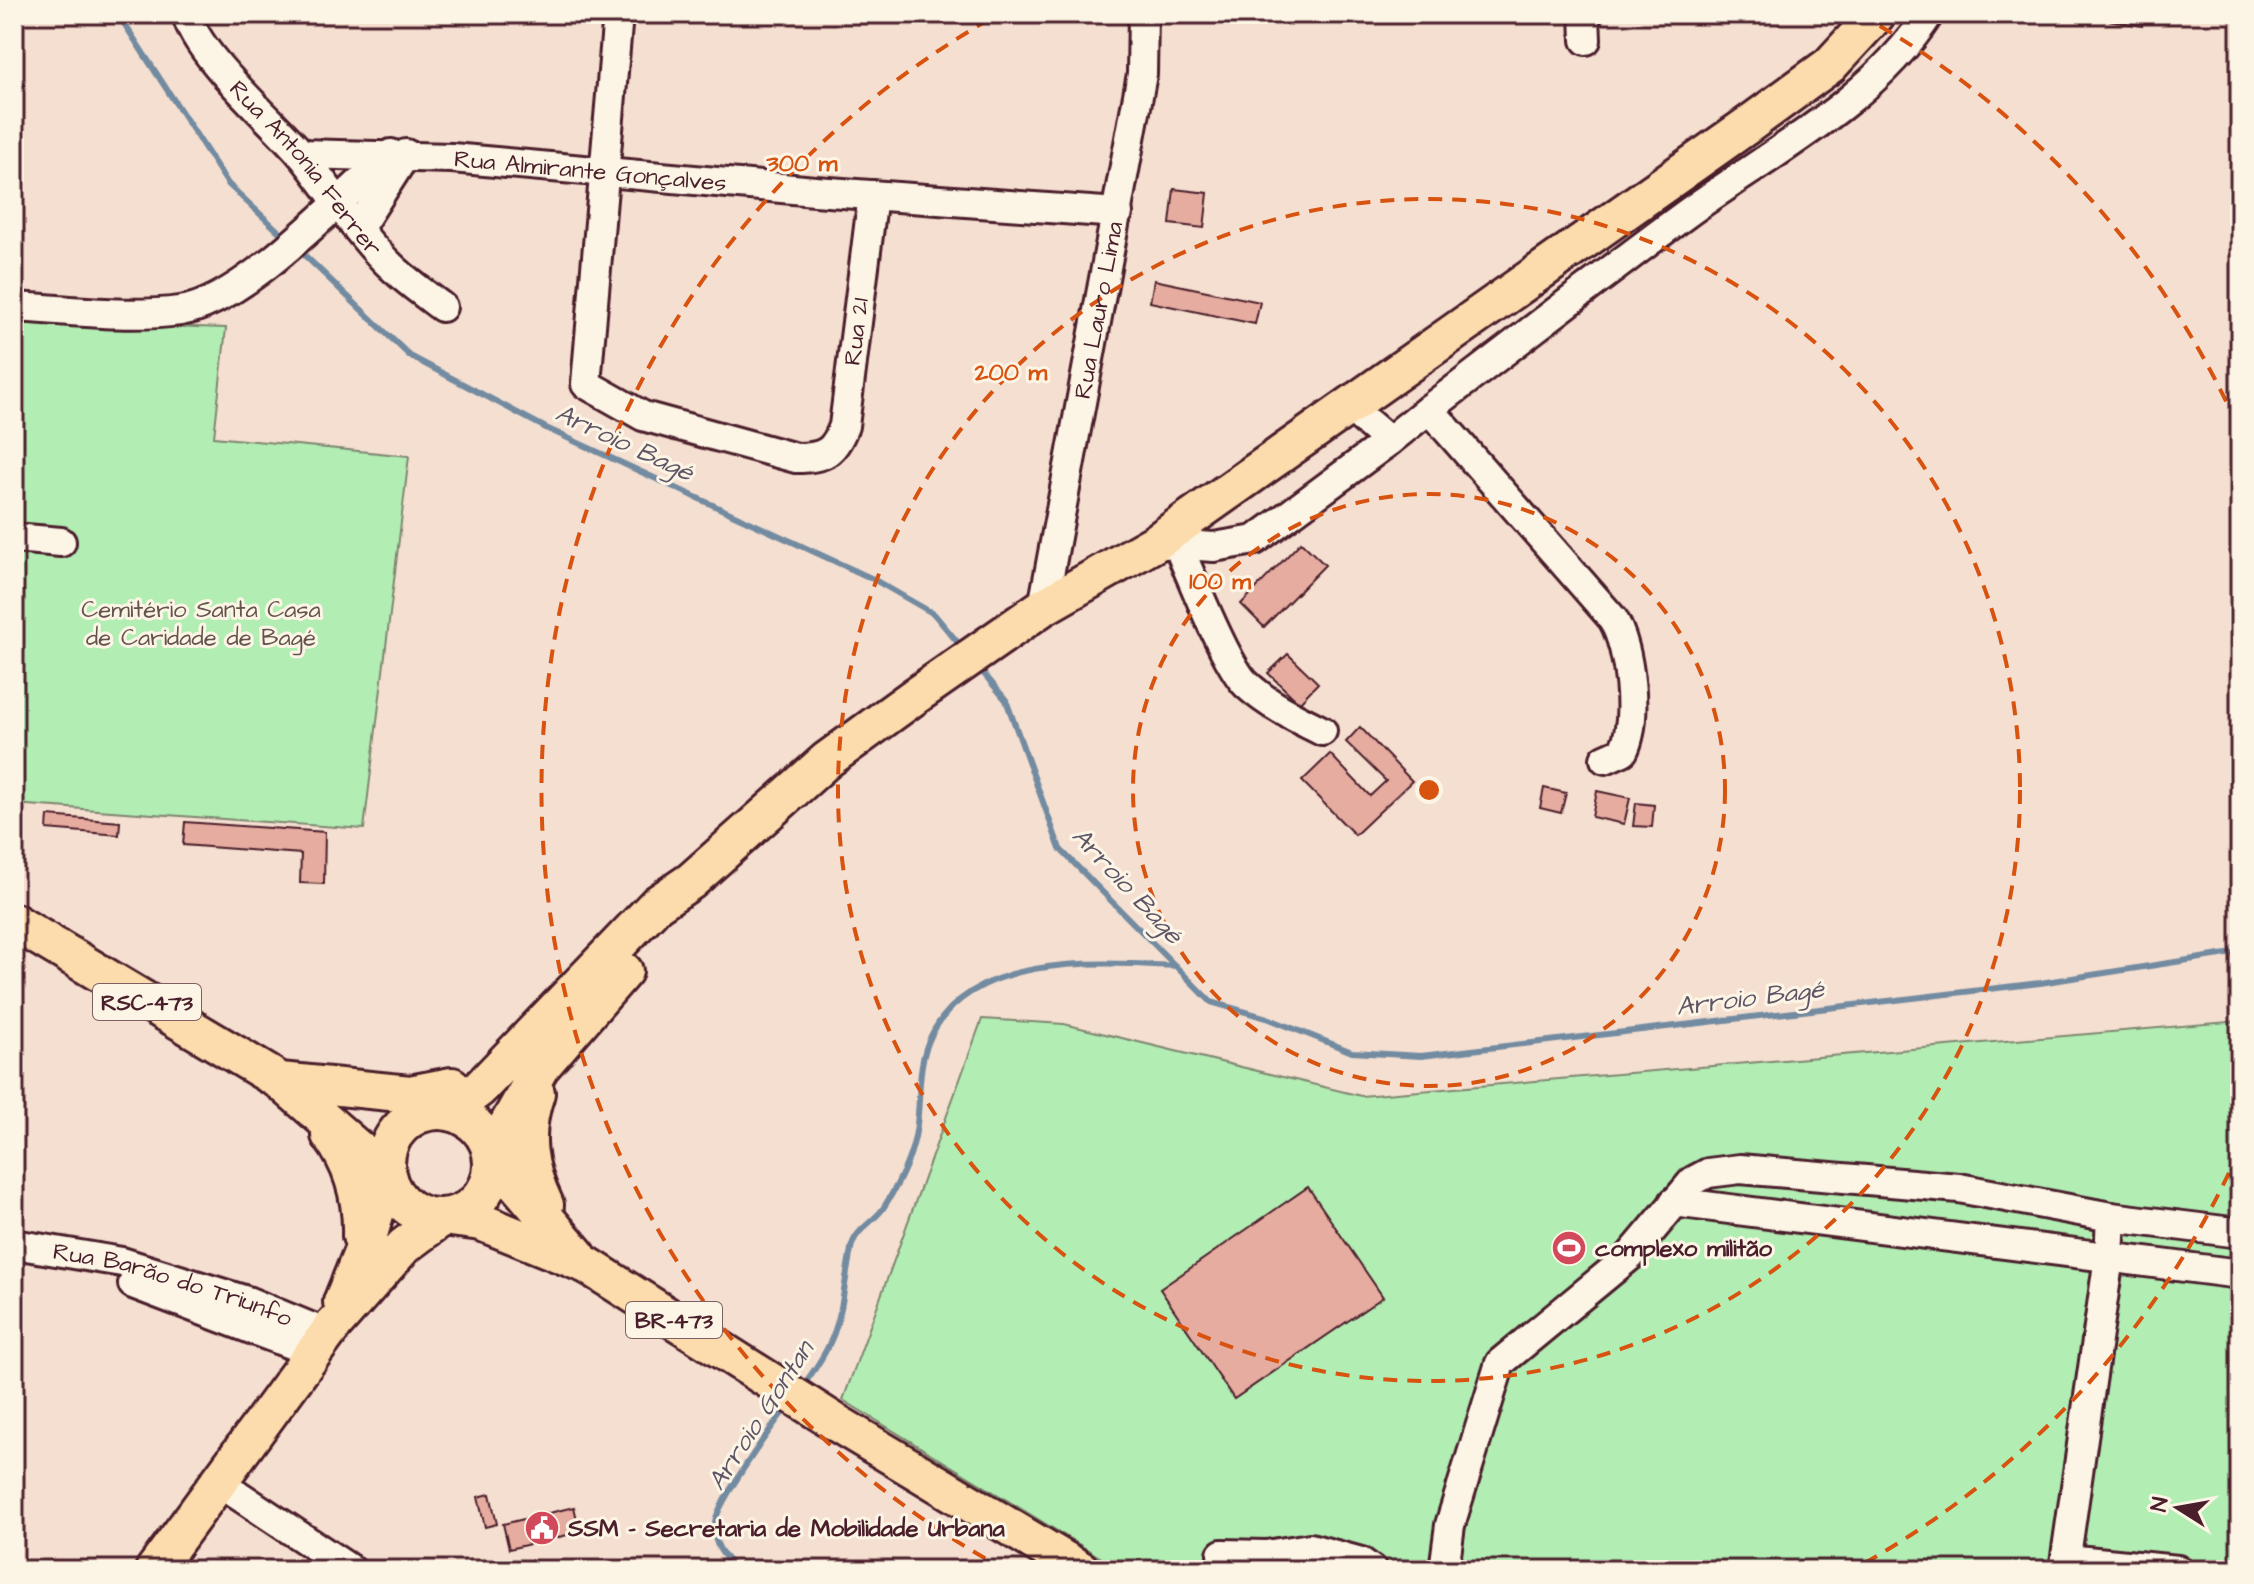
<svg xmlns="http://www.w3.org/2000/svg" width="2254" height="1584" viewBox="0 0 2254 1584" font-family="'Architects Daughter',sans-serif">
<rect width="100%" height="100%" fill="#f5dfd0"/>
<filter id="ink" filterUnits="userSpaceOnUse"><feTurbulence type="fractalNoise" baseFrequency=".0125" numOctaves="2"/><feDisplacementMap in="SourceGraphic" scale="16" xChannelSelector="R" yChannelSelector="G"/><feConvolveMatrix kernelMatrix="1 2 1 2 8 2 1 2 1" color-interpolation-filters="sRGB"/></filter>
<g filter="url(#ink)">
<path fill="#b2eeb4" stroke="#7e8670" stroke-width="2" d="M14 321 226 328 214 437 409 456 364 829 14 804Z
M982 1019 1064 1024 1361 1096 2240 1021V1570H1121L843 1400Z"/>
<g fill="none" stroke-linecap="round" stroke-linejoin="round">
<path stroke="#738ba1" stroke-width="6" d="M118 14 228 184 288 240
M299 250 410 356 546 428 873 579 934 614 964 650
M979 668 1006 700 1060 849 1211 1002 1267 1018 1352 1052 1421 1056 2040 983 2240 952
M801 1388C844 1333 839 1313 851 1249 855 1228 874 1223 884 1207 896 1188 909 1162 914 1141 923 1106 914 1068 932 1034 974 952 1100 962 1176 966
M737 1570C724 1557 711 1543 715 1522 718 1502 772 1426 787 1407"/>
</g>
<path fill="#e6aca0" stroke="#4a1f2b" stroke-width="2" d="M2076 14H2144L2142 26Z
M1174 189 1208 193 1204 228 1170 224Z
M1154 280 1260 302 1255 324 1150 302Z
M1301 542 1325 565 1264 627 1241 604Z
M1288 654 1318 683 1299 703 1268 673Z
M1360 727 1412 781 1355 835 1302 781 1330 754 1370 796 1386 781 1346 742Z
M1544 788 1566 793 1561 813 1540 808Z
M1597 791 1630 798 1624 824 1592 817Z
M1636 803 1654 805 1652 827 1633 826Z
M48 816 120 822 119 835 47 829Z
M185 822 325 832 324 884 300 883 301 854 183 845Z
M1308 1187 1383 1297 1234 1399 1160 1289Z
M14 1320 23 1321 14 1411Z
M490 1494 497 1524 485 1527 478 1497Z
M574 1507 580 1532 509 1549 503 1524Z"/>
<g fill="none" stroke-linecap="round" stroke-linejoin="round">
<g stroke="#4a1f2b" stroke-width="34">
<g id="minor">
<path id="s1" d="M187 14C195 54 273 121 302 155 333 193 358 236 394 269 409 283 426 295 442 307"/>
<path id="s2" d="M618 14 586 384 643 416 796 458C825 458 834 452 844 426L873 195"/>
<path d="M1585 14 1586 40"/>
<path id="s3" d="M301 154 452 158 815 191 1118 213"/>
<path d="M358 229 406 154"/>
<path d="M14 307C68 310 126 318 180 311 244 302 340 198 391 154"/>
<path d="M1348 406 1389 441 1429 409 1613 619C1630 649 1639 720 1623 751L1605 759"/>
<path d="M1429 409C1515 344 1600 277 1686 214 1770 153 1871 103 1929 14"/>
<path d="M14 538 61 542"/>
<path d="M1155 543 1214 547 1255 540 1389 441"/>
<path d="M1178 545C1190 574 1227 667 1247 685 1269 705 1296 718 1322 731"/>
<path id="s4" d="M1043 607 1142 74 1143 14"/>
<path d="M1674 1202 2240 1274"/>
<path d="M2111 1217 2240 1233"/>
<path id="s5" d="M14 1244 122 1262 247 1301 327 1334"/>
<path d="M133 1284 314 1353"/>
<path d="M220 1483 351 1570"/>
<path d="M1222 1554 1266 1555 1310 1548 1361 1562 1372 1570"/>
<path d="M2066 1559 2178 1570"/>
<path d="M1444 1570 1450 1525 1500 1363 1630 1256 1693 1181 1708 1173 1740 1169 1959 1188 2111 1217 2109 1257 2064 1570"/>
</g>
</g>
<g stroke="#4a1f2b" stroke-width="42">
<path id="major" d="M14 922 280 1081 387 1174 368 1238 342 1302
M280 1081 410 1094 452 1086
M536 1093C522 1134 527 1167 545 1205
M386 1164a53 53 0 1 1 106 0a53 53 0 1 1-106 0Z
M448 1112 479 1089 657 904 691 881 827 760 915 696 1043 607 1155 543 1748 125 1830 65 1877 14
M330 1135C353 1165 362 1199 361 1236
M578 1256 491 1154 540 1068 624 971
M154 1570 333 1326 404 1246 443 1217 481 1222 587 1265 835 1422 1081 1570"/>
</g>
<use href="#minor" stroke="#fcf5e5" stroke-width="28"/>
<use href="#major" stroke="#fcdcac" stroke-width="36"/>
</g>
</g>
<g fill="none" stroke="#d8530f" stroke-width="4" stroke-dasharray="14 10">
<circle cx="1429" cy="790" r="296"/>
<circle cx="1429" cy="790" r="591"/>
<path d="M2239 1151A887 887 0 0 1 1852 1570M1006 1570A887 887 0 0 1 999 14M1859 14A887 887 0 0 1 2239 429"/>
</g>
<defs>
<g id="stadium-disc" transform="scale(1.8)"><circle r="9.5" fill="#d1495b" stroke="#fcf5e5"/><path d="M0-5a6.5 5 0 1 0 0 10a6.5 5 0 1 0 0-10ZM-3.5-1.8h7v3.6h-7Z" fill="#fff"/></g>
<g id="civic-disc" transform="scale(1.8)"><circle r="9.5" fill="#d1495b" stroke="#fcf5e5"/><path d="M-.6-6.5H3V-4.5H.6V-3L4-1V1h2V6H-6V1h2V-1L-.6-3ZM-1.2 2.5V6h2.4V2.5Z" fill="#fff"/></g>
</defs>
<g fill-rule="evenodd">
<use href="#stadium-disc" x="1569" y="1248"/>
<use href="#civic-disc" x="542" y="1528"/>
</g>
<g text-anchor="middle" stroke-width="6" stroke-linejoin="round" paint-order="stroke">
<g fill="#fcf5e5" stroke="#7f5f63" stroke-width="2">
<rect x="93" y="984" width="108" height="36" rx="6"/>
<rect x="626" y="1302" width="96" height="36" rx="6"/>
</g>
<g font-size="22" font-weight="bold" fill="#4a1f2b">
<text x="147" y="1010">RSC-473</text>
<text x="674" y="1328">BR-473</text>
</g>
<g font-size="24" fill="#4a1f2b" stroke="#fcf5e5">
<text dy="8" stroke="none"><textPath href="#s1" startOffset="196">Rua Antonia Ferrer</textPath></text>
<text dy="8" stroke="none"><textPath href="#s3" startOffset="290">Rua Almirante Gonçalves</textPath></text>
<text dy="8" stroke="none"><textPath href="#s4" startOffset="302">Rua Lauro Lima</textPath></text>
<text dy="8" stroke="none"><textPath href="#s2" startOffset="754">Rua 21</textPath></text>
<text dy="8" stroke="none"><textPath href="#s5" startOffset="164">Rua Barão do Triunfo</textPath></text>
</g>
<g font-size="24" fill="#64534d" stroke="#fcf5e5">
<text x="201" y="617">Cemitério Santa Casa<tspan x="201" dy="28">de Caridade de Bagé</tspan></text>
</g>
<g font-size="24" font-weight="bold" fill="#4a1f2b" stroke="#fcf5e5" text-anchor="start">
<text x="1595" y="1256">complexo militão</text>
<text x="568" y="1536">SSM - Secretaria de Mobilidade Urbana</text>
</g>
<g font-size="26" font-style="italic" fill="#5e5566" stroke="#fcf5e5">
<text transform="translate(625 442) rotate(25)" y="9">Arroio Bagé</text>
<text transform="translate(1128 885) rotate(47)" y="9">Arroio Bagé</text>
<text transform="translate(1750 997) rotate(-7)" y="9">Arroio Bagé</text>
<text transform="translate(760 1415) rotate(-57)" y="9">Arroio Gontan</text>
</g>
</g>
<circle cx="1429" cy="790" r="12" fill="#d8530f" stroke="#fcf5e5" stroke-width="4"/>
<g font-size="24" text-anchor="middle" font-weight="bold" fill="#d8530f" stroke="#fcf5e5" stroke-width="6" stroke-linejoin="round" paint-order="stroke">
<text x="802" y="171">300 m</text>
<text x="1011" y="380">200 m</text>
<text x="1220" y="589">100 m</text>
</g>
<rect width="2254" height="1584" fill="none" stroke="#fcf5e5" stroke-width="48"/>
<rect x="24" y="24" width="2206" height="1536" fill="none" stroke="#4a1f2b" stroke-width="3" filter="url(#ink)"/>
<g transform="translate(2178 1508) rotate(281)" stroke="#fcf5e5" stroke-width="6" paint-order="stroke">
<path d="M0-6L14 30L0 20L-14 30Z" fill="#4a1f2b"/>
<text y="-12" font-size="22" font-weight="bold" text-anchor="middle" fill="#4a1f2b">N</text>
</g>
</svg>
